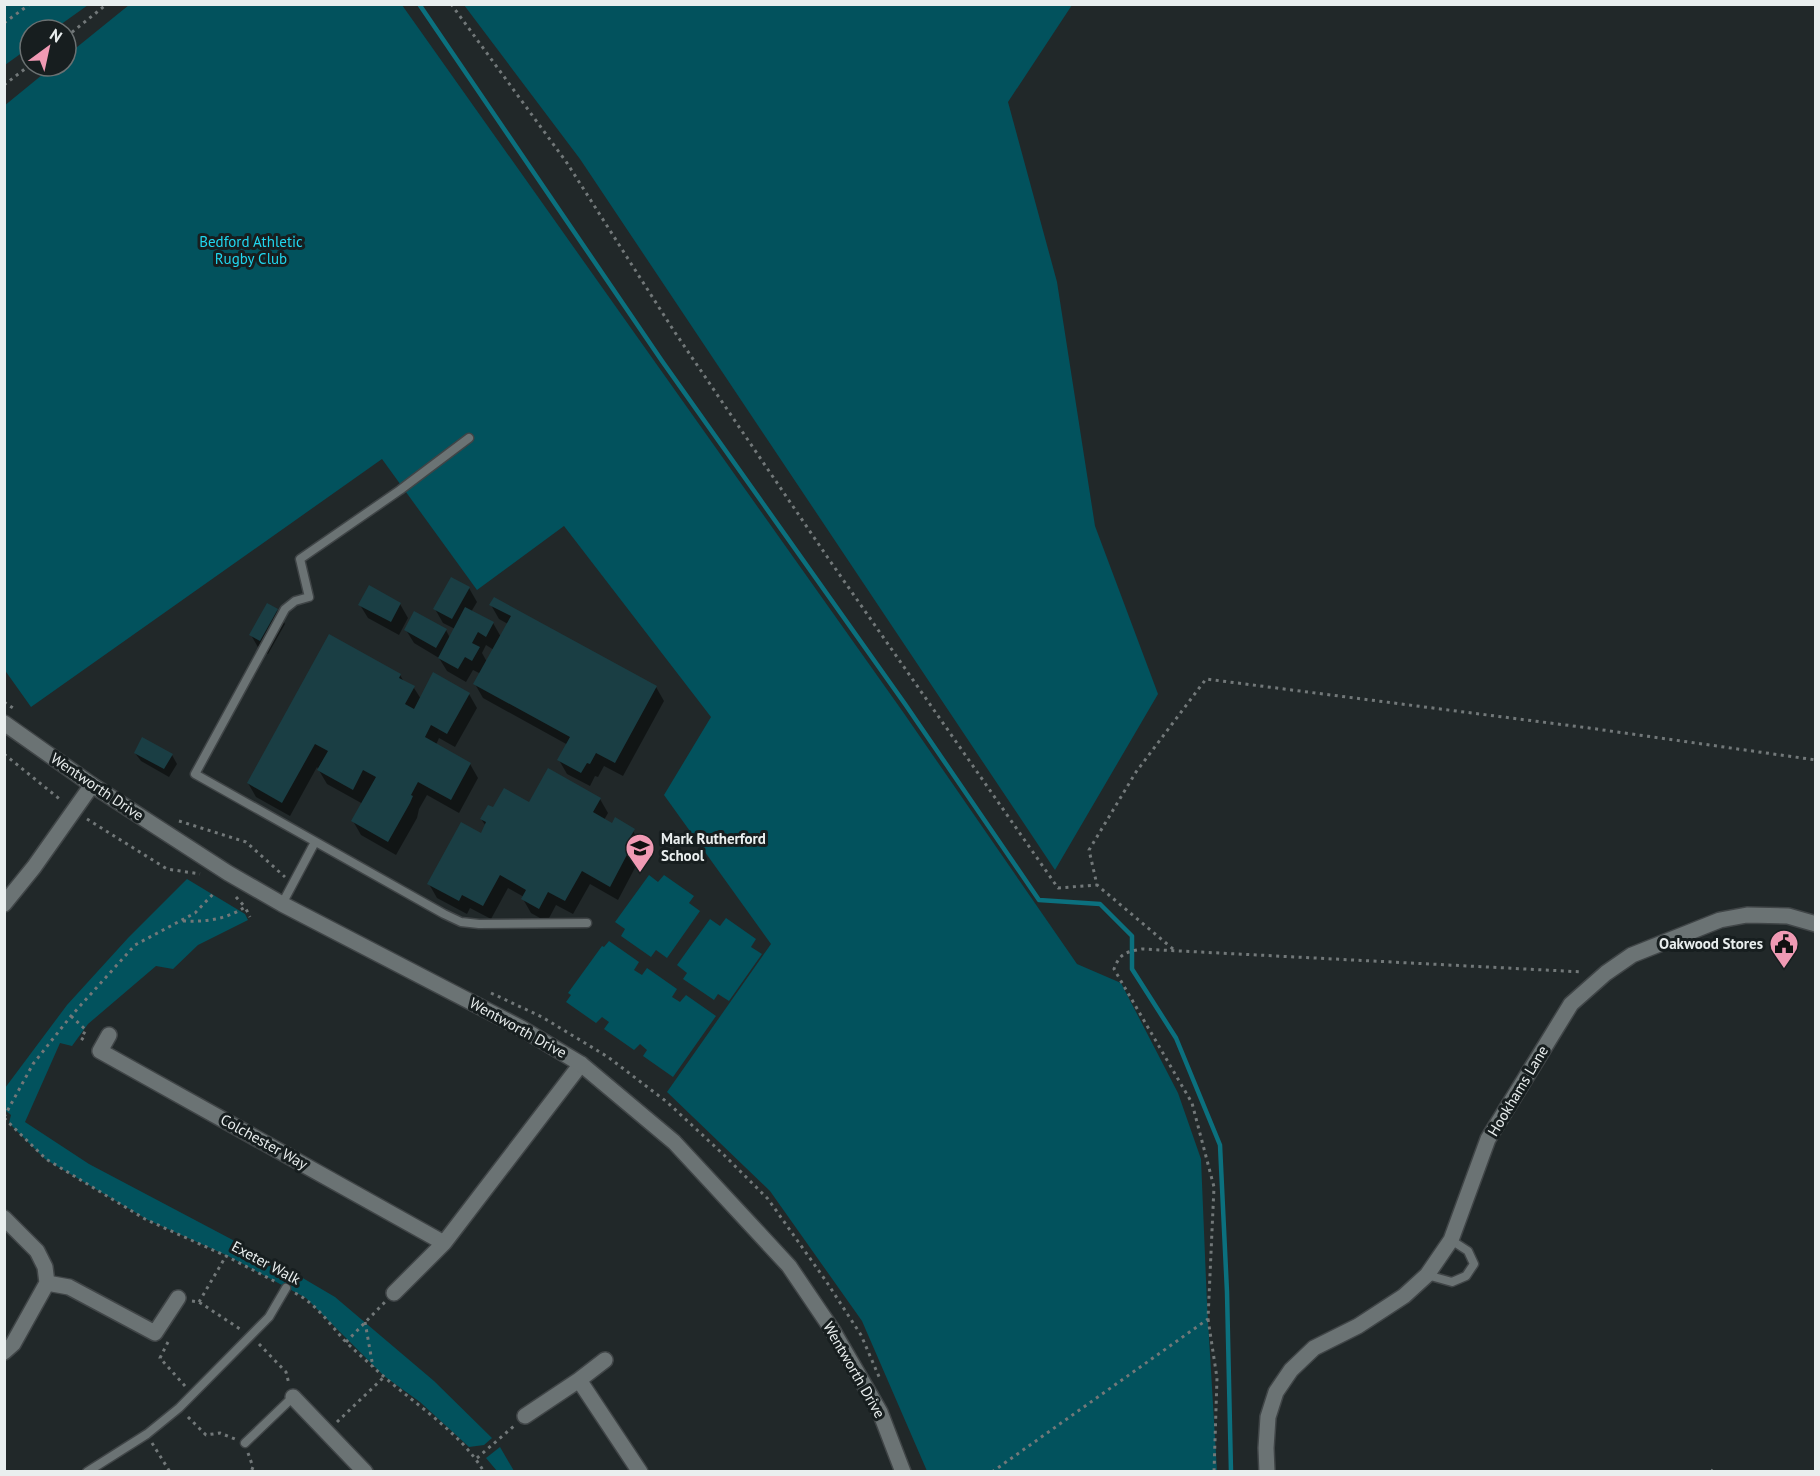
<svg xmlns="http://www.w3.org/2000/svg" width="1820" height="1476" viewBox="0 0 1820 1476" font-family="'PT Sans',sans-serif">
<rect width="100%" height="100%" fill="#212829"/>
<path fill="#02525d" d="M5 4H88V5L53 30H30V47L5 65Z
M129 5H402L903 712 1077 964 1121 983 1178 1093 1201 1159 1207 1304 1217 1471H927L862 1321 770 1191 667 1092 771 944 664 795 711 717 564 526 477 590 382 459 31 707 4 669V106L53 66H66V56Z
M464 5H1072L1008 102 1057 282 1095 526 1158 694 1055 870 580 159Z
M649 875 658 882 664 875 694 896 689 903 700 911 667 958 656 950 651 957 621 936 625 929 615 922Z
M187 879 245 914 248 920 198 945 173 969 156 966 88 1024 72 1046 60 1043 25 1122 89 1164 284 1267 335 1297 434 1381 492 1438 484 1445 469 1447 420 1402 384 1376 306 1298 228 1256 148 1220 45 1159 9 1123 11 1115 5 1110V1088L67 1005 128 938Z
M726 918 756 939 751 947 762 954 729 1001 718 994 714 1000 683 979 687 973 677 965 710 919 720 926Z
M609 941 639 962 634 970 642 975 647 968 677 989 672 997 680 1002 686 995 716 1016 673 1077 643 1056 647 1050 640 1044 634 1050 604 1029 609 1022 602 1017 596 1023 566 1002 571 995 568 993 602 946 604 947Z
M500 1447 514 1471H497L486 1458Z"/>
<path fill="#0007" fill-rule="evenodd" d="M469 588 477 602 471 612 493 623 501 637 508 624 499 619 491 605 656 687 664 701 623 776 604 766 598 777 595 776 590 786 567 774 559 760 568 745 483 698 475 684 481 674 473 670 466 682 447 671 439 658 414 643 406 630H446L450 638 455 629 443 623 435 609ZM486 645 494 650 487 662 482 653Z
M400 604 408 618 399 635 368 618 360 605Z
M277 610 285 624 268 654 259 649 251 635Z
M400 675 404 682 414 688 421 699 469 694 477 708 455 747 439 738 436 745 470 764 478 778 459 813 427 795 419 809 417 818 396 855 361 835 353 821 363 804 327 784 317 767 290 816 256 797 248 783Z
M135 753 172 755 177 764 169 777 141 761Z
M600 799 608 813 604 820 613 825 633 831 641 845 634 858 637 864 618 900 590 884 573 914 556 905 547 922 531 913 523 899 524 897 508 888 491 919 470 908 467 914 437 898 429 884 481 835 486 826 481 819 494 809 530 804Z"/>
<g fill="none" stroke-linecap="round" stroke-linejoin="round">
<path stroke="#0b707e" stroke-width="4.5" d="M419 4 662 361 905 704 1039 900 1100 904 1132 936V969L1176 1038 1220 1145 1227 1292 1231 1472"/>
</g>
<path fill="#1a3e44" d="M451 577 470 587 452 619 433 609Z
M369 585 401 603 391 622 358 605Z
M494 597 657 686 615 763 596 753 590 764 587 763 581 773 557 760 570 737 473 684 511 616 489 605Z
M267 603 278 609 260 641 249 635Z
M465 607 494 622 486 637 478 632 472 643 480 647 472 661 465 657 458 669 438 658Z
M414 611 447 629 436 648 404 630Z
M329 634 401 674 399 678 415 686 405 704 414 709 433 672 470 693 447 734 431 725 425 737 471 763 451 800 418 782 411 795 413 796 410 803 388 842 351 821 376 777 363 770 353 790 317 770 328 751 315 744 282 803 247 783Z
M142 737 173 754 164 769 134 753Z
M548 768 601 798 593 812 612 823 615 817 635 829 625 846 630 849 610 887 582 871 565 901 548 892 539 909 521 899 526 890 500 875 483 906 462 895 459 901 427 884 461 822 481 833 486 822 480 819 488 805 493 807 504 788 529 802Z"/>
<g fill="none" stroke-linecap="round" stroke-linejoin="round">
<g stroke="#404547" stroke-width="11">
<path id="service" d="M469 438 400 490 300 559 309 597 295 601 285 609 195 774 444 914 461 922 479 924 587 923
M282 904 315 842
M1427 1275 1452 1282 1466 1276 1474 1264 1468 1251 1451 1240
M245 1443 293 1397
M87 1472 147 1434 179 1408 269 1317 286 1288"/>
</g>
<g stroke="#404547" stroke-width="18">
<path id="minor" d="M4 904 34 867 92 785
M109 1035 100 1051 444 1243 581 1064
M4 1218 37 1251 45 1267 47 1283 13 1344 4 1352
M47 1283 69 1287 155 1333 178 1298
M394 1293 444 1243
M579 1380 605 1360
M293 1397 365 1472
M525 1416 579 1380 640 1472"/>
</g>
<g stroke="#404547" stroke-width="18">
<path id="tertiary" d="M4 723 92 785 228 873 282 904 521 1028 581 1064 674 1142 789 1266 833 1331 880 1412 903 1472
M1267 1472 1266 1448 1268 1417 1276 1392 1291 1370 1314 1348 1358 1326 1404 1296 1427 1275 1451 1240 1488 1139 1571 1004 1606 973 1632 955 1720 920 1747 915 1788 916 1816 924"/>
</g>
<path stroke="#727879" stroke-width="3" stroke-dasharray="3 4.5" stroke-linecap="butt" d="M451 4 567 163 674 331 828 558 1058 888 1097 885
M4 23 30 4
M66 37 107 4
M4 85 30 65
M4 702 13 708
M4 754 62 801
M87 819 167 869 200 874
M179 821 246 842 285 877
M236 897 245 907
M183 921C205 922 225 920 245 907L250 917
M1173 949 1097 885 1089 850 1136 772 1206 679 1589 728 1816 760
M491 993 542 1017 608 1057 667 1102 724 1155 768 1199 826 1281 861 1335 880 1379
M71 1016 86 1030 81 1038 87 1042
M4 1117 33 1064 71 1016 135 945 195 913 214 893
M4 1118 46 1159 145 1219 226 1256 276 1282
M295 1293C315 1303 329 1323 344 1340 353 1349 362 1357 371 1365 405 1398 461 1431 484 1472
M192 1301 199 1302 240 1329
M199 1302 226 1256
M1208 1319 1217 1378 1214 1472
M365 1322 373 1367
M168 1342 160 1358 185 1386
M346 1342 385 1302
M259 1344 286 1372 289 1384
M188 1417 206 1435 220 1433 235 1439
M337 1422 384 1377
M152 1443 170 1472
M248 1453 253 1467 251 1472
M477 1458 514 1426
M992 1472 1208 1319 1214 1187 1192 1103 1114 969C1120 953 1126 952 1142 949L1583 972
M1711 1472 1715 1467"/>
<use href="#service" stroke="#6b7374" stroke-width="8"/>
<use href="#minor" stroke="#6b7374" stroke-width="15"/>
<use href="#tertiary" stroke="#6b7374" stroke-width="15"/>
</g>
<defs>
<g id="school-pin" transform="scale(1.5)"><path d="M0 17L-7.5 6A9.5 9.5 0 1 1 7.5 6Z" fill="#f09ab4" stroke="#171e1f"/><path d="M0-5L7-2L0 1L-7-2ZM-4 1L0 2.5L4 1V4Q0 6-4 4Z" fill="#111"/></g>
<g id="civic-pin" transform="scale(1.5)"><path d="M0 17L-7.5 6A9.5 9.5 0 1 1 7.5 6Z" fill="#f09ab4" stroke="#171e1f"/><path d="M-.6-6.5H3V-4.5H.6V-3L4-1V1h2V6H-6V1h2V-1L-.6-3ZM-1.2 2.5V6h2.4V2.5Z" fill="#111"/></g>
</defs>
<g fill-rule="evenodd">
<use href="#school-pin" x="640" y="848"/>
<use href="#civic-pin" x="1784" y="944"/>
</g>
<g text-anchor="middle" stroke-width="6" stroke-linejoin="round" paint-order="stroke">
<g font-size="15" fill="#20d7ef" stroke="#171e1f">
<text x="251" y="247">Bedford Athletic<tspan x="251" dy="17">Rugby Club</tspan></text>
</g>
<g font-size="15" fill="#e9eeee" stroke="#171e1f">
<text transform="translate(97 787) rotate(34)" y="5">Wentworth Drive</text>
<text transform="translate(518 1028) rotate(29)" y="5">Wentworth Drive</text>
<text transform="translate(1518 1091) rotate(-59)" y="5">Hookhams Lane</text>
<text transform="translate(264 1142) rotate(29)" y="5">Colchester Way</text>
<text transform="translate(266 1263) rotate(28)" y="5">Exeter Walk</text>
<text transform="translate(854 1370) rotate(60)" y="5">Wentworth Drive</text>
</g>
<g font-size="15" font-weight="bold" fill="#e9eeee" stroke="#171e1f" text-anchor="start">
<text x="661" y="844">Mark Rutherford<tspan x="661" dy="17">School</tspan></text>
<text x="1763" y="949" text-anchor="end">Oakwood Stores</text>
</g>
</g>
<rect width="1820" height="1476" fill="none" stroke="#e9eeee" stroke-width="12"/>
<g transform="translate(48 48) rotate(33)"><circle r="28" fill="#171e1f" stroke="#6b7172" stroke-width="1.5"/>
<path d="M0-4.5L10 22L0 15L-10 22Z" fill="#f09ab4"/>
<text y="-9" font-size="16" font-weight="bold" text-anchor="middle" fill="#e9eeee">N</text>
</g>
</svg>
